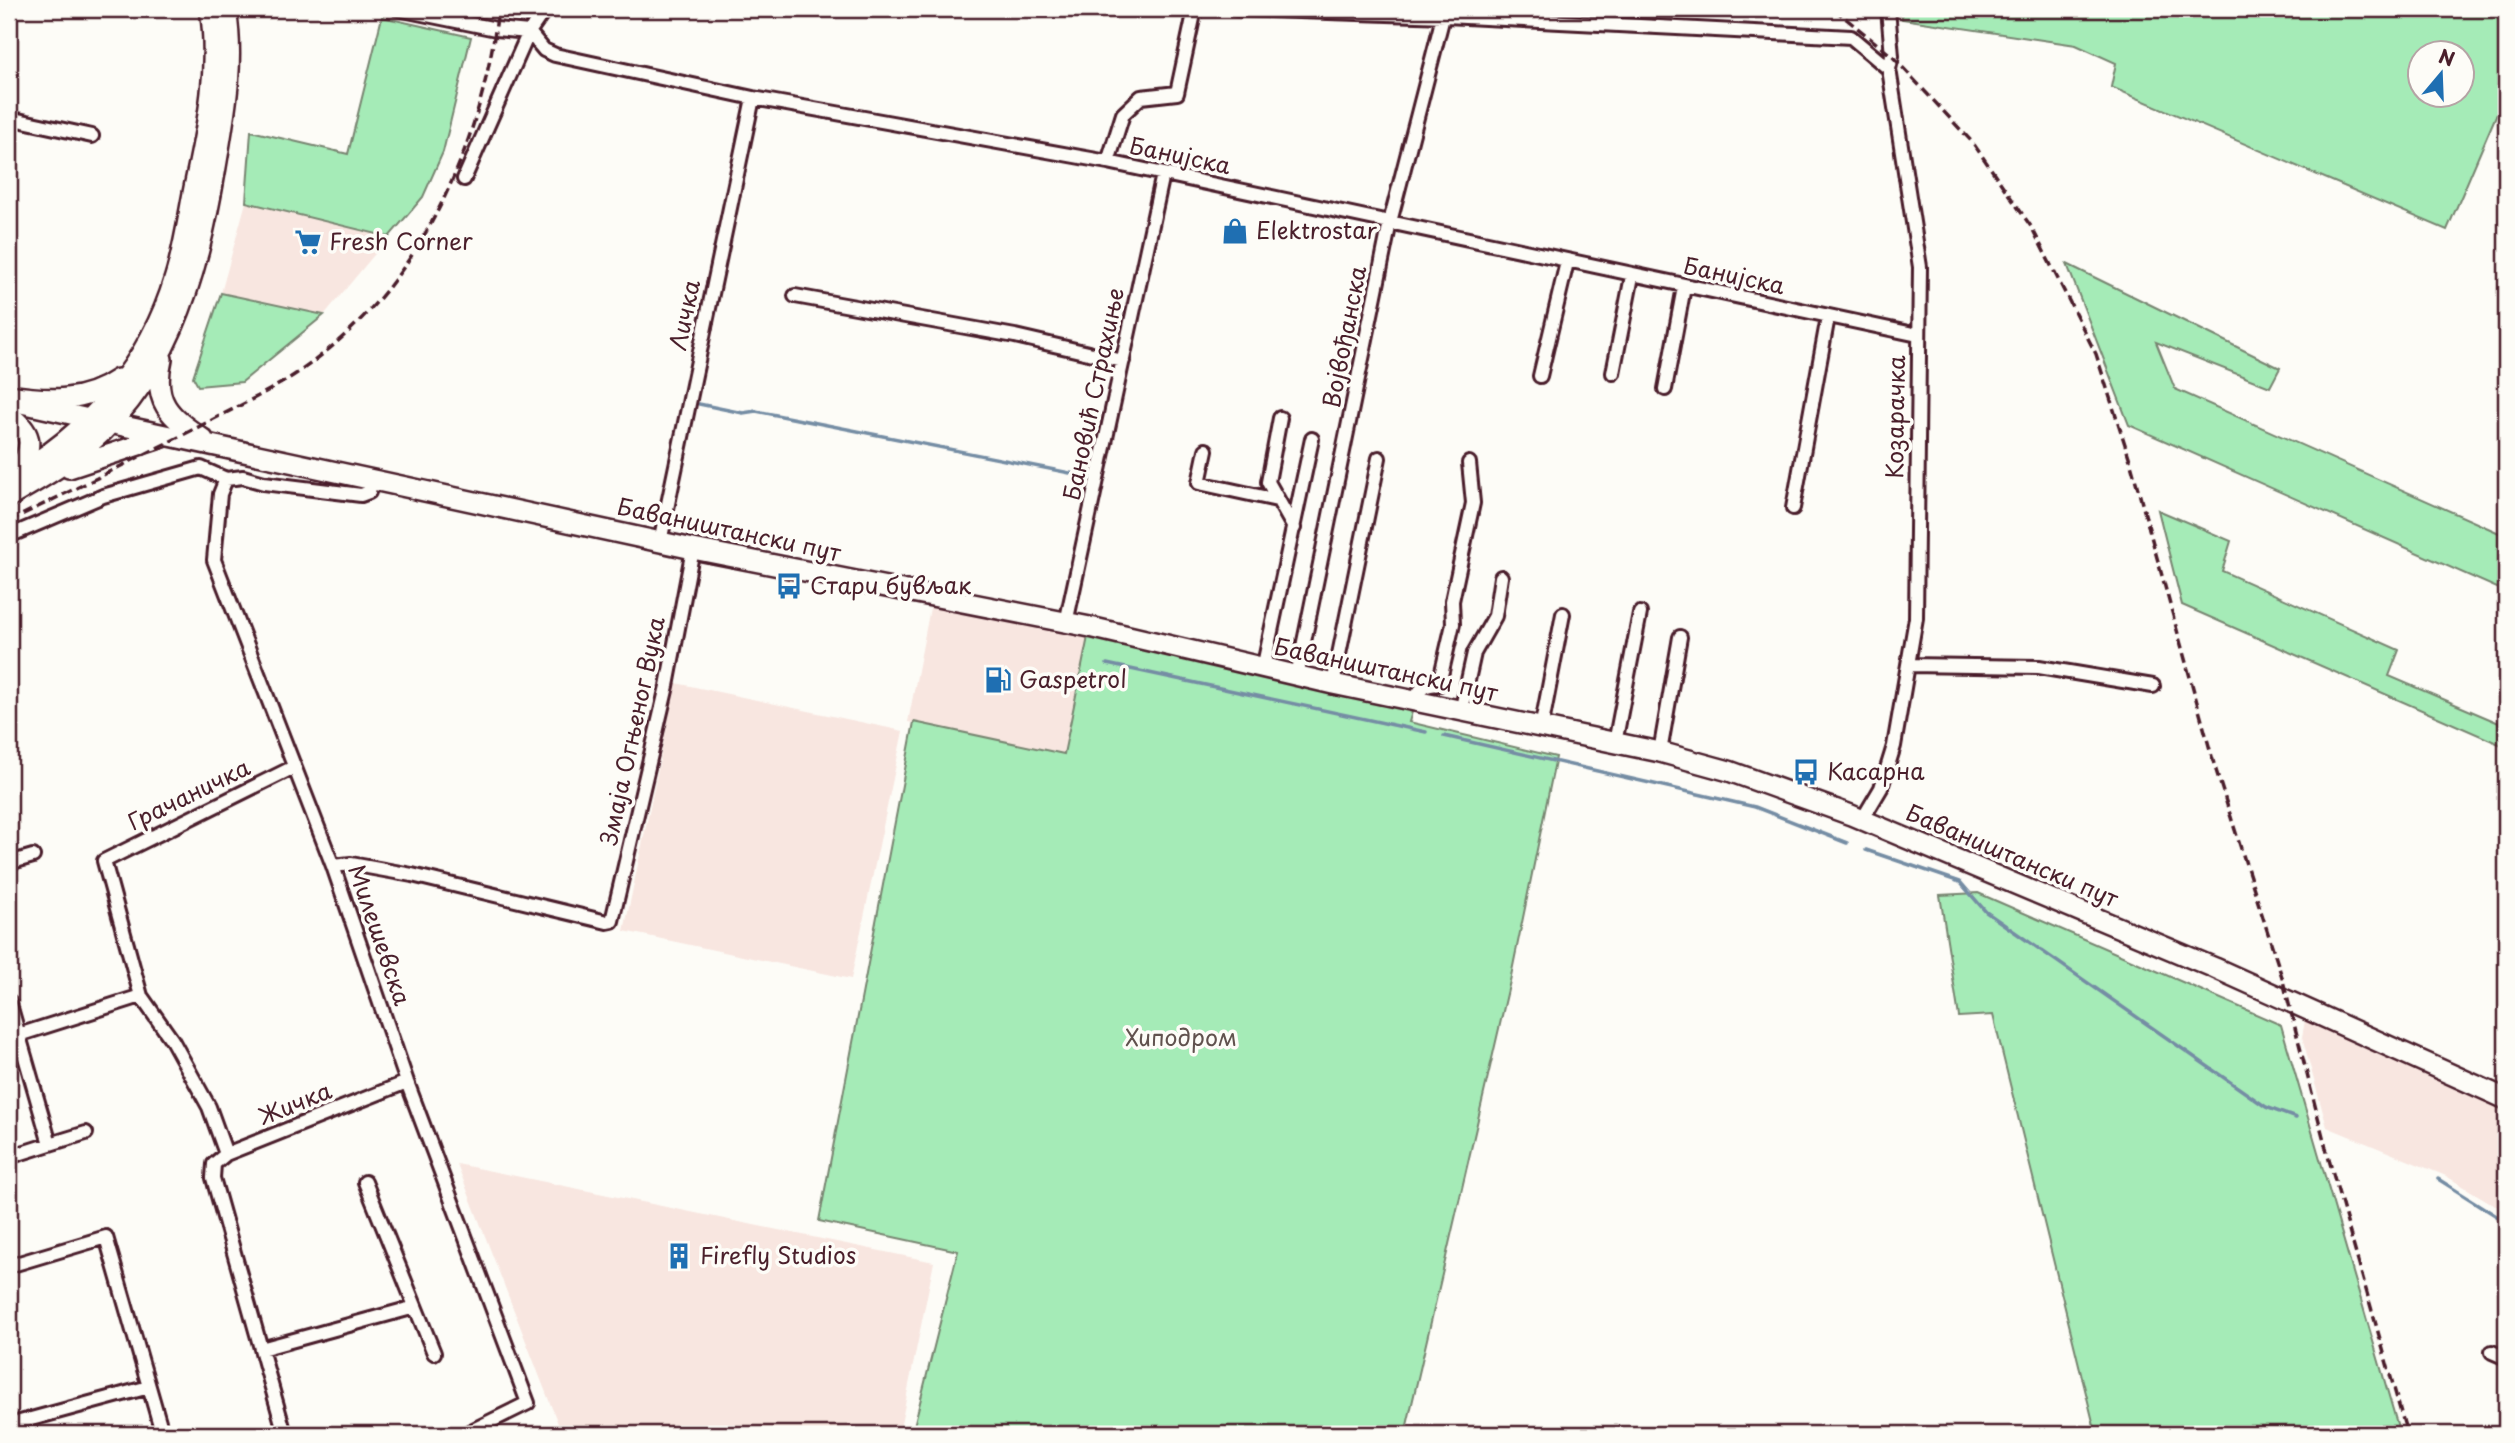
<svg xmlns="http://www.w3.org/2000/svg" width="2515" height="1443" viewBox="0 0 2515 1443" font-family="'Playpen Sans',sans-serif">
<rect width="100%" height="100%" fill="#fdfcf7"/>
<filter id="ink" filterUnits="userSpaceOnUse"><feTurbulence type="fractalNoise" baseFrequency=".0143" numOctaves="2"/><feDisplacementMap in="SourceGraphic" scale="14" xChannelSelector="R" yChannelSelector="G"/><feConvolveMatrix kernelMatrix="1 2 1 2 8 2 1 2 1" color-interpolation-filters="sRGB"/></filter>
<g filter="url(#ink)">
<path fill="#f8e6e0" d="M246 202 389 237 324 315 221 293Z
M931 603 1088 638 1065 754 908 722Z
M676 683 903 731 851 979 624 931Z
M2305 1020 2506 1110V1212L2446 1176 2327 1127 2302 1037Z
M457 1164 934 1262 899 1434H562Z"/>
<path fill="#a5ebb7" stroke="#788571" stroke-width="2" fill-rule="evenodd" d="M1901 9H2506V92L2447 230 2111 87 2116 63 2076 45 1902 19ZM2420 52H2462V94H2420Z
M382 17 471 37 443 152 423 197 389 237 246 202 251 131 348 154Z
M2067 264 2280 368 2270 387 2156 342 2175 389 2506 536V592L2129 425Z
M221 293 324 315 242 382 198 386 193 377Z
M2158 510 2231 541 2222 571 2399 650 2389 676 2506 726V747L2182 605Z
M1090 627 1415 702 1409 722 1556 757 1510 981 1405 1434H912L958 1251 819 1221 914 722 1064 754Z
M1978 893 2281 1025 2400 1434H2096L1993 1015 1959 1017 1940 895Z"/>
<g fill="none" stroke-linecap="round" stroke-linejoin="round">
<path stroke="#758da4" stroke-width="3.5" d="M699 404 743 413 756 411 1080 475
M1107 664 1426 732
M1444 736 1755 807 1847 843
M1866 850 1960 882 1986 912 2266 1107 2296 1118
M2438 1179 2506 1222"/>
<g stroke="#4a1f2b" stroke-width="18">
<path id="street" d="M398 9 496 29 529 32
M1236 9 1446 16 1851 37 1889 69
M529 32 544 50 555 55 753 98 1108 162 1918 335
M9 118 92 136
M1108 162 1123 114 1141 97 1177 93 1195 9
M464 179 529 32 545 9
M795 296 1015 336 1123 361
M1613 373 1632 276
M1540 376 1567 262
M1665 389 1684 287
M1280 418 1268 482 1294 528
M1206 450 1199 483 1277 500
M226 479 220 494 214 560 333 866 407 1082 528 1403 465 1434
M1793 508 1828 317
M9 536 103 496 201 468 226 479 243 477 264 483 361 495 369 492 372 479
M660 542 753 98
M1066 623 1163 174
M1909 665 2039 667 2153 686
M1263 669 1312 439
M1297 676 1390 222 1445 9
M1333 684 1379 458
M1415 702C1419 687 1425 685 1439 684L1453 624 1452 601 1473 503 1469 463
M1461 712 1474 653 1495 616 1501 577
M1541 729 1563 614
M1615 743 1640 613
M1660 752 1680 637
M1862 820 1881 788 1894 746 1916 618 1920 267 1889 69 1892 56 1888 9
M9 863 33 856
M333 866 351 864 412 875 607 922 612 921 667 686 693 549
M9 1001 50 1144 9 1157
M9 1038 141 996
M50 1144 86 1133
M226 1154 209 1107 172 1040 141 996 104 861 292 768
M365 1182 434 1353
M9 1266 106 1237 162 1432
M261 1349 415 1307
M2492 1352 2506 1358
M9 1425 149 1387
M285 1434 213 1178 214 1164 226 1154 407 1082"/>
</g>
<g stroke="#4a1f2b" stroke-width="23">
<path id="secondary" d="M19 403 91 419"/>
</g>
<g stroke="#4a1f2b" stroke-width="24">
<path id="primary" d="M162 359C152 402 169 416 203 439
M9 395C48 401 84 403 118 379
M9 415C35 434 33 447 17 473
M91 419 693 549 1090 627 1333 684 1660 752 1729 771 1851 815 2215 968 2506 1099
M69 468 163 437
M9 478C88 436 150 363 175 277 185 245 189 211 196 178 208 121 219 67 210 9
M9 497C30 485 52 473 72 458 168 386 197 279 216 167 225 113 235 63 226 9"/>
</g>
<use href="#street" stroke="#fdfcf7" stroke-width="12"/>
<use href="#secondary" stroke="#fdfcf7" stroke-width="18"/>
<use href="#primary" stroke="#fdfcf7" stroke-width="19"/>
<path stroke="#4a1f2b" stroke-width="3.5" stroke-dasharray="10 5" stroke-linecap="butt" d="M1834 9 1892 56 1973 143 2032 228 2096 354 2130 460 2214 764 2282 977 2328 1156 2407 1434
M9 521C75 489 142 456 208 422 235 408 262 395 288 379 414 299 481 153 498 9"/>
</g>
</g>
<defs>
<g id="shop-bare" transform="scale(2.1)"><path d="M-5-2.5h2.3a2.7 3.5 0 0 1 5.4 0H5L5.5 6h-11ZM-1.5-2.5h3a1.5 2.3 0 0 0-3 0Z" fill="#1f6fb2" stroke="#fdfcf7" stroke-width="2.5" paint-order="stroke"/></g>
<g id="supermarket-bare" transform="scale(2.1)"><path d="M-6-5.5h2.5l.6 2H6L4.5 2H-2.5L-4.4-4H-6ZM-1.5 3.2a1.3 1.3 0 1 0 .1 0ZM3 3.2a1.3 1.3 0 1 0 .1 0Z" fill="#1f6fb2" stroke="#fdfcf7" stroke-width="2.5" paint-order="stroke"/></g>
<g id="bus-bare" transform="scale(2.1)"><path d="M-5-6H5V4H4V6H2V4H-2V6H-4V4H-5ZM-3.5-4V0h7V-4ZM-3.5 1.2v1.5H-2V1.2ZM2 1.2v1.5H3.5V1.2Z" fill="#1f6fb2" stroke="#fdfcf7" stroke-width="2.5" paint-order="stroke"/></g>
<g id="fuel-bare" transform="scale(2.1)"><path d="M-5.5-6h7V0h2V4h1.3V-2.5L3-4.5l.8-.8L6-3V5H2.5V1h-1V6h-7ZM-4.2-4.7v3.2H.2V-4.7Z" fill="#1f6fb2" stroke="#fdfcf7" stroke-width="2.5" paint-order="stroke"/></g>
<g id="building-bare" transform="scale(2.1)"><path d="M-4-6H4V6H1V3H-1V6H-4ZM-2.5-4.3h1.7v1.8h-1.7ZM.8-4.3h1.7v1.8H.8ZM-2.5-1h1.7V.8h-1.7ZM.8-1h1.7V.8H.8Z" fill="#1f6fb2" stroke="#fdfcf7" stroke-width="2.5" paint-order="stroke"/></g>
</defs>
<g fill-rule="evenodd">
<use href="#shop-bare" x="1235" y="231"/>
<use href="#supermarket-bare" x="308" y="242"/>
<use href="#bus-bare" x="789" y="586"/>
<use href="#fuel-bare" x="998" y="680"/>
<use href="#bus-bare" x="1806" y="772"/>
<use href="#building-bare" x="679" y="1256"/>
</g>
<g text-anchor="middle" stroke-width="7" stroke-linejoin="round" paint-order="stroke">
<g font-size="23" fill="#4a1f2b" stroke="#fdfcf7">
<text transform="translate(1180 156) rotate(12)" y="8">Банијска</text>
<text transform="translate(1734 276) rotate(12)" y="8">Банијска</text>
<text transform="translate(685 315) rotate(-78)" y="8">Личка</text>
<text transform="translate(1345 337) rotate(-79)" y="8">Војвођанска</text>
<text transform="translate(1094 394) rotate(-78)" y="8">Бановић Страхиње</text>
<text transform="translate(1896 417) rotate(-89)" y="8">Козарачка</text>
<text transform="translate(729 530) rotate(12)" y="8">Баваништански пут</text>
<text transform="translate(1386 670) rotate(12)" y="8">Баваништански пут</text>
<text transform="translate(633 731) rotate(-78)" y="8">Змаја Огњеног Вука</text>
<text transform="translate(189 795) rotate(-26)" y="8">Грачаничка</text>
<text transform="translate(2012 856) rotate(23)" y="8">Баваништански пут</text>
<text transform="translate(379 935) rotate(71)" y="8">Милешевска</text>
<text transform="translate(295 1104) rotate(-22)" y="8">Жичка</text>
</g>
<g font-size="23" fill="#4a1f2b" stroke="#fdfcf7" text-anchor="start">
<text x="1256" y="239">Elektrostar</text>
<text x="329" y="250">Fresh Corner</text>
<text x="810" y="594">Стари бувљак</text>
<text x="1019" y="688">Gaspetrol</text>
<text x="1827" y="780">Касарна</text>
<text x="700" y="1264">Firefly Studios</text>
</g>
<g font-size="23" fill="#61524e" stroke="#fdfcf7">
<text x="1181" y="1046">Хиподром</text>
</g>
</g>
<rect width="2515" height="1443" fill="none" stroke="#fdfcf7" stroke-width="35"/>
<rect x="18" y="18" width="2480" height="1408" fill="none" stroke="#4a1f2b" stroke-width="2.5" filter="url(#ink)"/>
<g transform="translate(2441 74) rotate(19)"><circle r="33" fill="#fdfcf7" stroke="#b5a4a5" stroke-width="2"/>
<path d="M0-5L12 26L0 18L-12 26Z" fill="#1f6fb2"/>
<text y="-10" font-size="19" font-weight="bold" text-anchor="middle" fill="#4a1f2b">N</text>
</g>
</svg>
